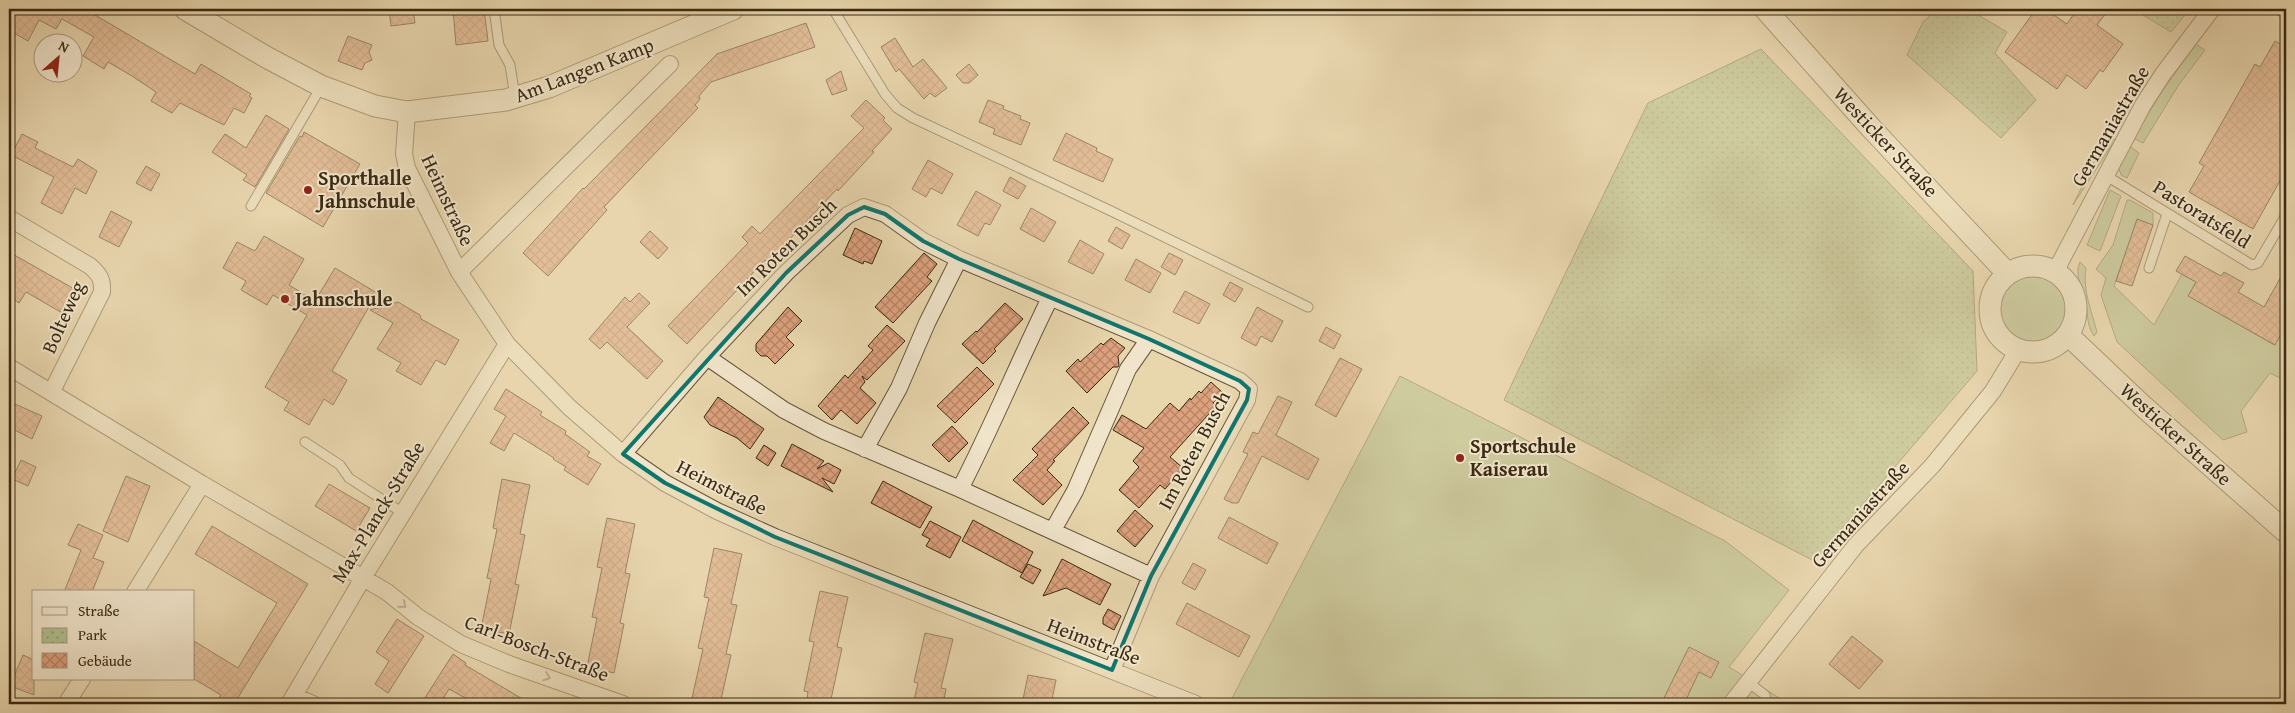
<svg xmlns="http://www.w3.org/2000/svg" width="2295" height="713" viewBox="0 0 2295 713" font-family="'Gentium Book Plus',serif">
<defs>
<pattern id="park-dots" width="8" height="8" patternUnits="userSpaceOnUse" patternTransform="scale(1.25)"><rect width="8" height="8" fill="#afbf8f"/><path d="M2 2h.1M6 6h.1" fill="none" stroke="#8f9b74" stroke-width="1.8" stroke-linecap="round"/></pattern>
<pattern id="building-cross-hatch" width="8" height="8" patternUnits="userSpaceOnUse" patternTransform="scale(1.25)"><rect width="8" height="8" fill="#dda17d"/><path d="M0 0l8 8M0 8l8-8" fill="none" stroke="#b48365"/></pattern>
</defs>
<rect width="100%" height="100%" fill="#e8d6ad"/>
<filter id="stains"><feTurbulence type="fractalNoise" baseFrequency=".004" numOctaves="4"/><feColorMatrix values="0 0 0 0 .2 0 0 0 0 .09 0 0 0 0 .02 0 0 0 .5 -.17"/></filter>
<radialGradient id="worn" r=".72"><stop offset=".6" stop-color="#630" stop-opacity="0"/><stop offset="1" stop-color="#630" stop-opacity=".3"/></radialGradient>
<path fill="#afbf8f" stroke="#747451" d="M2196 44 2205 50 2178 86 2143 143 2133 138 2163 90Z
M2111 137 2115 140 2073 205 2092 166Z
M2128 145 2139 153 2127 178 2121 175 2118 166Z
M2110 190 2121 196 2100 251 2087 245Z
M2127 200H2130L2153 213V225L2137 220 2114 286 2154 325 2182 274 2192 280 2196 274 2200 276 2189 296 2274 345 2286 325V367L2280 378 2270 373 2241 411 2247 432 2223 440 2117 342 2101 295 2106 278 2096 269 2113 245Z
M2080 262 2086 268C2082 289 2092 312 2097 332L2094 336C2085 323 2089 312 2085 297 2082 285 2074 275 2080 262Z
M2000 310a34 34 0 1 1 68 0a34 34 0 1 1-68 0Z
M1400 376 1725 541 1789 590 1729 667 1789 704H1241L1231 700Z"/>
<path fill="url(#park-dots)" stroke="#747451" d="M1938 9H1968L2007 32 1995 53 2036 100 2001 138 1907 55 1923 22Z
M2133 9H2190L2171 32Z
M1761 49 1973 271 1977 371 1814 561 1504 400 1648 103Z"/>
<path fill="url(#building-cross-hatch)" stroke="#3a2a13" d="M16 9H85L195 74 201 64 251 94 249 96 252 98 244 113 234 108 224 125 180 103 172 113 151 101 156 92 132 76 108 62 104 69 83 56 94 37 62 19 56 29 39 20 28 41 9 30V21Z
M389 9H413L415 23 391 26Z
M453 9H484L488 41 456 45Z
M2036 9H2045L2067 24 2077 9H2109L2097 25 2123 44 2103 72 2100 70 2086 89 2067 75 2057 89 2005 52Z
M806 23 815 47 711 82 699 96 700 99 695 105 698 108 604 207 607 210 548 276 523 253 583 188 584 189 717 54Z
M348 36 372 45 369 52 372 60 365 63 362 70 338 61Z
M895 38 913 67 923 59 947 88 935 97 930 93 924 99 899 69 896 72 881 47Z
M2275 41 2286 47V170L2253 229 2189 192 2204 166 2199 163 2255 64 2260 67Z
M969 64 978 75 969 83H963L956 75Z
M841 71 847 90 832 95 826 80Z
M866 100 885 118 883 120 892 129 872 151 874 152 838 191 837 189 768 262 765 260 687 344 668 326 748 243 742 237 752 226 760 234 864 128 851 116Z
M988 100 1004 106 1003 109 1021 116 1020 119 1030 123 1021 145 993 134 995 129 979 122Z
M266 115 289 129 255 187 243 180 247 175 212 152 225 134 246 148Z
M304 132 360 164 323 227 266 193 300 136 302 137Z
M1066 133 1097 148 1096 151 1113 159 1103 182 1053 160Z
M22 134 38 142 35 148 73 167 78 159 97 171 86 194 75 188 62 214 41 203 54 177 11 155Z
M928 160 953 174 942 194 931 188 926 197 912 189Z
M146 166 160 174 151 191 136 183Z
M1010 177 1026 186 1018 199 1003 191Z
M976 191 1001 205 990 225 985 223 978 236 957 225Z
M1031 208 1056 222 1044 242 1020 229Z
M111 211 132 222 119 247 99 237Z
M2137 219 2153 225 2132 286 2116 281Z
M1116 227 1130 235 1122 249 1108 241Z
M855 228 882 241 872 264 864 261 863 264 843 255Z
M650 231 668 248 658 259 640 242Z
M264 236 304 259 289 285 315 301 335 268 377 293 332 371 347 380 333 405 324 399 309 425 284 410 289 402 265 387 307 315 273 295 267 305 241 290 246 281 223 268 237 242 255 251Z
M1080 240 1104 254 1093 274 1068 262Z
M9 252 78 291 64 314 26 292 19 303 9 296Z
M924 253 937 264 927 277 932 281 893 323 875 307Z
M1169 253 1183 260 1175 275 1161 267Z
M2185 256 2221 276 2224 272 2244 283 2238 292 2264 307 2286 268V325L2275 345 2188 296 2196 282 2176 271Z
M1136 259 1161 273 1150 293 1125 280Z
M1230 282 1243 289 1235 302 1223 295Z
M1185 291 1210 304 1199 324 1173 312Z
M639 293 650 303 627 327 663 361 647 379 607 342 600 349 589 339 625 297 630 302Z
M398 302 420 315 421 319 459 340 445 365 436 360 421 385 396 371 401 363 377 349 393 323 370 310Z
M1005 303 1023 319 994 349 996 351 983 364 962 344 976 331 977 332Z
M788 307 802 321 786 337 794 345 775 364 767 356H761L756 351V344Z
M1257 307 1283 321 1272 342 1261 336 1256 346 1241 338Z
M887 325 905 341 867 380 862 376 865 382 860 388 876 403 857 424 841 410 832 420 818 406 845 375 848 378 873 350 868 346Z
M1326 327 1341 335 1334 349 1319 341Z
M1111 338 1125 348 1118 356 1119 365 1118 367H1113L1087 393 1066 371 1078 359 1080 362 1101 343 1103 345Z
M1340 358 1362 369 1336 417 1315 405Z
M977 367 994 384 955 423 937 406Z
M1211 382 1223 393 1213 403 1216 406 1170 457 1183 468 1165 489 1160 485 1139 508 1119 490 1139 467 1133 461 1144 448 1113 430 1122 415 1146 429 1170 403 1179 411 1190 398 1191 400 1199 391 1201 393Z
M506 389 542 412 540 415 566 431 565 434 590 452 587 456 601 464 588 485 564 470 566 467 553 459 554 458 514 433 504 451 490 443 506 416 494 409Z
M1278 396 1292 402 1276 435 1319 459 1308 480 1262 456 1238 503H1232L1224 499 1248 454 1243 452 1253 432 1258 434Z
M718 397 764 429 750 449 737 438 710 425 704 417Z
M15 404 42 416 32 439 9 427V418Z
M1073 407 1089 423 1053 460 1055 461 1047 470 1062 485 1043 505 1013 480 1038 455 1032 449Z
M952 426 968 443 949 462 932 445Z
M792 444 824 461 817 469 828 463 841 470 834 484 822 478 833 492 781 466Z
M764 445 776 453 768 466 756 458Z
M21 460 36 467 28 486 12 479Z
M126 476 150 486 128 542 103 531Z
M502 479 530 485 520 534 525 535 515 584 519 585 509 634 481 629 491 579 487 578 497 529 493 528Z
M883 481 932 507 920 528 871 503Z
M329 484 370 508 356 531 315 506Z
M1135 510 1153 526 1135 547 1117 531Z
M1229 517 1278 543 1267 564 1218 538Z
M607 518 635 524 625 573 630 574 620 623 624 624 614 673 587 667 597 618 592 617 602 568 597 567Z
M973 520 1033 552 1022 573 962 541Z
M930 521 961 537 950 558 926 546 930 539 922 535Z
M78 524 103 535 93 558 104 562 92 592H64L81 550 68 545Z
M212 526 308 584 234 704H216L221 695 194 679V641L238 668 277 603 195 554Z
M714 548 742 554 731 604 737 605 726 654 731 655 720 704 692 698 703 649 698 648 709 598 704 597Z
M1062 559 1111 584 1100 605 1066 588 1043 596Z
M1193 563 1206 570 1195 590 1182 583Z
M1028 564 1041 570 1033 584 1020 577Z
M820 591 848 597 837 647 842 648 830 704H806L808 692 804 691 814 642 809 641Z
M1187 603 1250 636 1239 657 1176 624Z
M1108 609 1121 616 1114 630 1103 624V618Z
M397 619 424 636 388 693 375 684 389 661 376 652Z
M925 633 953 639 941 688 946 689 943 704H913L918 683 914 682Z
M1852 636 1883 661 1859 689 1829 664Z
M1689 647 1719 662 1711 678 1699 672 1684 704H1661Z
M453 654 466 663 465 665 531 704H476L449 689 440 704H421Z
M23 655 34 660V695L10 686Z
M1028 675 1056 680 1051 704H1022Z"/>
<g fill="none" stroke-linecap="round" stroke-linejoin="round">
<g stroke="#66553a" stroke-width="11">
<path id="service" d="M494 9 499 45 510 65 515 97
M693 9 699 23
M833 9 885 94 897 108 913 118 1109 210 1308 307
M2277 9 2286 14
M2105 175 2252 265 2258 263 2286 215
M251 206 321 87
M2149 268 2167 214
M305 442 340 465 349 478 403 513
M1748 682 1765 695 1766 704"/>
</g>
<g stroke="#66553a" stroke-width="18">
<path id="minor" d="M407 112 404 154 407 168 459 272 507 344 569 407 623 454 665 483 717 511 775 537 1196 704
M9 218 90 266C99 274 103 279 102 292L52 391
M459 272 670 64
M2055 272 2143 105 2163 74 2212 9
M707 357 784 410 824 431 960 489 1151 576
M9 367 202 484
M865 449 899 388 927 323 959 259
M623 454 707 357 786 273 848 215 864 207 885 214 923 241 959 259 1149 339 1240 381 1249 389 1247 400 1151 576 1112 670
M960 489C992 427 1019 361 1050 298
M1053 530 1075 491 1128 369 1149 339
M135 592 202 484 387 592 418 617 461 644 509 664 623 704
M294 696 313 704
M66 704 82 679
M289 704 363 578 507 344
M1731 704 1856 545 1932 466 1993 391 2018 350"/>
</g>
<g stroke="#66553a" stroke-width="23">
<path id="tertiary" d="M185 9 266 57 321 86 375 106 407 112 506 100 549 87 733 9
M1765 9 1871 128 2008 274
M1990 309a43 43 0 1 1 86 0a43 43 0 1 1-86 0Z
M2068 335 2144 407 2286 532"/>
</g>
<use href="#service" stroke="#f0e4ca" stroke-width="9"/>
<use href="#minor" stroke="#f0e4ca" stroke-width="16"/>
<use href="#tertiary" stroke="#f0e4ca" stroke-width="21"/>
</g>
<defs><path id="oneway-chevron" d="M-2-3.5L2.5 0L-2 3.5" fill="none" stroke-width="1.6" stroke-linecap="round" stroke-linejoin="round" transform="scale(1.25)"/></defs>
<g stroke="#95876e">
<use href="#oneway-chevron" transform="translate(403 605) rotate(40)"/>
<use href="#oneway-chevron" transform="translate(547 677) rotate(19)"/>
</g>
<path d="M0 0H2295V713H0ZM864 207 885 214 923 241 959 259 1149 339 1240 381 1249 389 1247 400 1151 576 1112 670 775 537 665 483 623 454 786 273 848 215Z" fill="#e8d6ad" fill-opacity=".55" fill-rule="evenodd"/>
<path fill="none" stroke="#0f766e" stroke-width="4" stroke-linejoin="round" d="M864 207 885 214 923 241 959 259 1149 339 1240 381 1249 389 1247 400 1151 576 1112 670 775 537 665 483 623 454 786 273 848 215Z"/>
<g fill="#8f2418" stroke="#f0e4ca" stroke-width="2">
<circle cx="308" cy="190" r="5"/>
<circle cx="285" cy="299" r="5"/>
<circle cx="1460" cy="458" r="5"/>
</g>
<g text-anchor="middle" stroke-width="4" stroke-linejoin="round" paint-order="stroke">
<g font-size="20" fill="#3a2a13" stroke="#f0e4ca">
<text transform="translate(584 70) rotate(-21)" y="7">Am Langen Kamp</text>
<text transform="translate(2110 126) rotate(-60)" y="7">Germaniastraße</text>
<text transform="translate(1886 142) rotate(47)" y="7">Westicker Straße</text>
<text transform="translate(448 200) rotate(65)" y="7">Heimstraße</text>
<text transform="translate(2202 214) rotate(32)" y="7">Pastoratsfeld</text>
<text transform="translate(786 247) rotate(-44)" y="7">Im Roten Busch</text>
<text transform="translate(63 317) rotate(-66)" y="7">Bolteweg</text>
<text transform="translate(2176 434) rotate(42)" y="7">Westicker Straße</text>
<text transform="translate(1194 450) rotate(-62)" y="7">Im Roten Busch</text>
<text transform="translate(722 487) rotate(27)" y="7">Heimstraße</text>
<text transform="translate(378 512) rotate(-59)" y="7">Max-Planck-Straße</text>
<text transform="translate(1860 514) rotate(-48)" y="7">Germaniastraße</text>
<text transform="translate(1094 641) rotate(21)" y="7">Heimstraße</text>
<text transform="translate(537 648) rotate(21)" y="7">Carl-Bosch-Straße</text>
</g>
<g font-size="20" font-weight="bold" fill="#3a2a13" stroke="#f0e4ca" text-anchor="start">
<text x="318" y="185">Sporthalle<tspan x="318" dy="23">Jahnschule</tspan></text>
<text x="295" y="306">Jahnschule</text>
<text x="1470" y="453">Sportschule<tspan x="1470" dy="23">Kaiserau</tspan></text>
</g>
</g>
<rect width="2295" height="713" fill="none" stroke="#e8d6ad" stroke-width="30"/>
<rect x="10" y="10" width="2275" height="693" fill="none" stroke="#3a2a13" stroke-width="2.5"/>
<rect x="15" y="15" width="2265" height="683" fill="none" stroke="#3a2a13"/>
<rect x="32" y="590" width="162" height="90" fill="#f0e4ca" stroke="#a79a81"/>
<rect x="42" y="607" width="25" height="8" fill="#f0e4ca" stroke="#a79a81"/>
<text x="78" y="616" font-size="15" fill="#3a2a13">Straße</text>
<rect x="42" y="628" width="25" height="15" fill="url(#park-dots)" stroke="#a79a81"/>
<text x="78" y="640" font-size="15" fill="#3a2a13">Park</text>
<rect x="42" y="653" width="25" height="15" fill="url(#building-cross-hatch)" stroke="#a79a81"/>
<text x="78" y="666" font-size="15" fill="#3a2a13">Gebäude</text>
<g transform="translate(58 58) rotate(27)"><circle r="24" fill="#f0e4ca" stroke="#a79a81"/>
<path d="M0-4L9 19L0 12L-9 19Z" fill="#8f2418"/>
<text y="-8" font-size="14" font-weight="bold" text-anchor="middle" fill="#3a2a13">N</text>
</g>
<rect width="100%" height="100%" filter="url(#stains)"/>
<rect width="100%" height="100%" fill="url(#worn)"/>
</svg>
